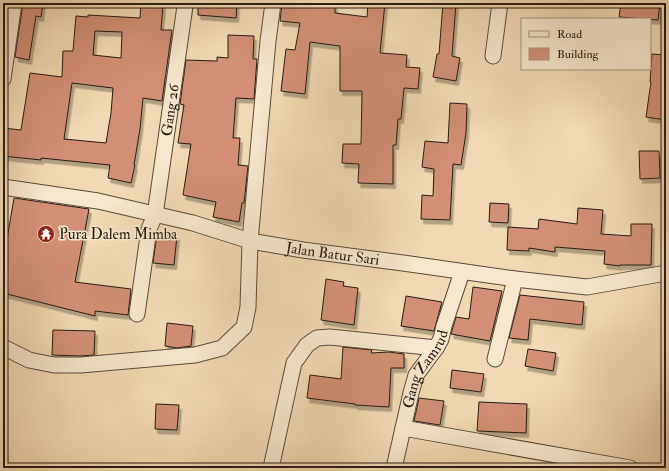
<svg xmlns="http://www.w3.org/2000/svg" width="669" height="471" viewBox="0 0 669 471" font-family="'IM FELL Double Pica',serif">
<defs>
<filter id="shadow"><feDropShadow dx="2.5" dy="4.5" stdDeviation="0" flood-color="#0004"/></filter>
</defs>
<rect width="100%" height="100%" fill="#f1dab3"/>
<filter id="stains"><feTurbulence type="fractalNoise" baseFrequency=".005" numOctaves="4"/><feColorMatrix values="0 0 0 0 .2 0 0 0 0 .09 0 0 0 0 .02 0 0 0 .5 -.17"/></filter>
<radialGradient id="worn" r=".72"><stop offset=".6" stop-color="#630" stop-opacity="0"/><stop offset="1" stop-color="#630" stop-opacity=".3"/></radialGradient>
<path fill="#d28f74" stroke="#261b13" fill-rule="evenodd" filter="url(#shadow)" d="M23 3H43L41 17 36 16 29 60 15 57Z
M141 3 163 4 161 30H172L162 101 143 98 140 129 134 165H135L131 183 108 178 110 165 41 158V160L3 156V128L21 130 30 73 62 77 63 51H73L76 16 88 17V15L140 18ZM95 31 122 32 121 58 93 55ZM72 83 113 88 111 113 106 143 64 139Z
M198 3H237L236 18 198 15Z
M282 3H311L335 5V13L367 17 368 3H385L380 53 407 55 406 67 420 68 418 89 404 88 401 119H398L396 145H393V184L358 183 359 164 342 163 343 144H361L362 91H340V46L310 42 305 94 281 91 286 49 295 50 300 23 280 21Z
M443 3H456L452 56 460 58 456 81 433 77 437 54H439Z
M621 3H660L658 20 619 17Z
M228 35 254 36 253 59H257L254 99 236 98 233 138H240L238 165 248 166 244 203H242L239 222 213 217 216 202 183 195 191 144 178 143 184 105 180 104 186 60 217 61V57L228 58Z
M652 54 666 55V120L646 117 651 82H650Z
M450 103 467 104 466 133 461 165 453 164 450 220 421 219 422 195 433 196 434 169 422 167 425 141 448 143Z
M639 151H659L660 178 640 179Z
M14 198 89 209 75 282 131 289 128 315 95 311V316L3 293V262Z
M490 203 509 204 508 223 489 222Z
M578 208 603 210 601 234 631 236V224H652L651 265H620V266L604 264 605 251 555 247V252L529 248V251L507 250 508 227 538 229 539 219 577 224Z
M157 234 177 236 174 265 153 263Z
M326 279 344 282 343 286 358 288 354 325 321 320Z
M473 287 502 291 490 341 451 334 456 317 469 319Z
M520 295 584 302 582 325 530 319 528 340 509 338Z
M406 296 442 302 434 331 401 326Z
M167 323 193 326 191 346 177 348 165 346Z
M53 330 95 331 94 355 81 356 52 355Z
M343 347 372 350 371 353 389 352 404 354V368H391L389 407 355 405V404L307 398 310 375 341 379Z
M528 349 556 353 553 371 525 366Z
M452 370 484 374 481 392 450 388Z
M419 398 444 401 440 425 414 421Z
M479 402 527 404 526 433 477 431Z
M156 404 179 405 177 430 155 429Z"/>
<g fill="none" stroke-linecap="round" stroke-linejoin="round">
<g stroke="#594b3b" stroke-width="17">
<g id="minor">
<path d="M493 56 500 3"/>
<path d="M3 79 14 3"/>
<path id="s1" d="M3 187 98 201 193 223 250 241 303 250 403 263 515 279 587 287 666 273"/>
<path id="s2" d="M137 314 149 229 155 215 185 6"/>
<path d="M3 347 29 360 54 365H81L195 355 222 348 244 327 248 307 250 241 268 41 273 3"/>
<path d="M495 359 515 279"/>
<path d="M403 428 630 468"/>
<path d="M271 468 294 363 307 345 317 338 330 337 436 348"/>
<path id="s3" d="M394 468 411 393 416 375 436 348 441 339 444 326 462 272"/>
</g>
</g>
<use href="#minor" stroke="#f6e7ce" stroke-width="15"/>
</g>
<defs>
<g id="temple-disc" transform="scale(0.9)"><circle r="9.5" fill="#8f2418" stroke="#f6e7ce"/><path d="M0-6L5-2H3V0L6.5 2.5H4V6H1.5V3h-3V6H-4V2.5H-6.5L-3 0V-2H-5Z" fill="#fff"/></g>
</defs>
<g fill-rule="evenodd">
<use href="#temple-disc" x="46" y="234"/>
</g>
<g text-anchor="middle" stroke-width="3" stroke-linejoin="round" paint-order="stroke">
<g font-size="15" fill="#261b13" stroke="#f6e7ce">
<text dy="5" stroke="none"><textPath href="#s2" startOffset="207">Gang 26</textPath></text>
<text dy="5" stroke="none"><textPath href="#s1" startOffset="337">Jalan Batur Sari</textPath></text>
<text dy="5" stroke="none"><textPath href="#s3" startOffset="105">Gang Zamrud</textPath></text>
</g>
<g font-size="15" fill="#261b13" stroke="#f6e7ce" text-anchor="start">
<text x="59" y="239">Pura Dalem Mimba</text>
</g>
</g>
<rect width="669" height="471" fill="none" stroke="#f1dab3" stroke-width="16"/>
<rect x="4" y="4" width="661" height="463" fill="none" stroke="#261b13" stroke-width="2"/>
<rect x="8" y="8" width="653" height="455" fill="none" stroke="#261b13"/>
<rect x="521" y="18" width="130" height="52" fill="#f6e7ce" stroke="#a39583"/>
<rect x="529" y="31" width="20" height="6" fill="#f6e7ce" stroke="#a39583"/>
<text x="557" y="38" font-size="12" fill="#261b13">Road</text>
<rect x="529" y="48" width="20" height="12" fill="#d28f74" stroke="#a39583"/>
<text x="557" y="58" font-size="12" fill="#261b13">Building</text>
<rect width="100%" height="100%" filter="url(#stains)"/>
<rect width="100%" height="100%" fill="url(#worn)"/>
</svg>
